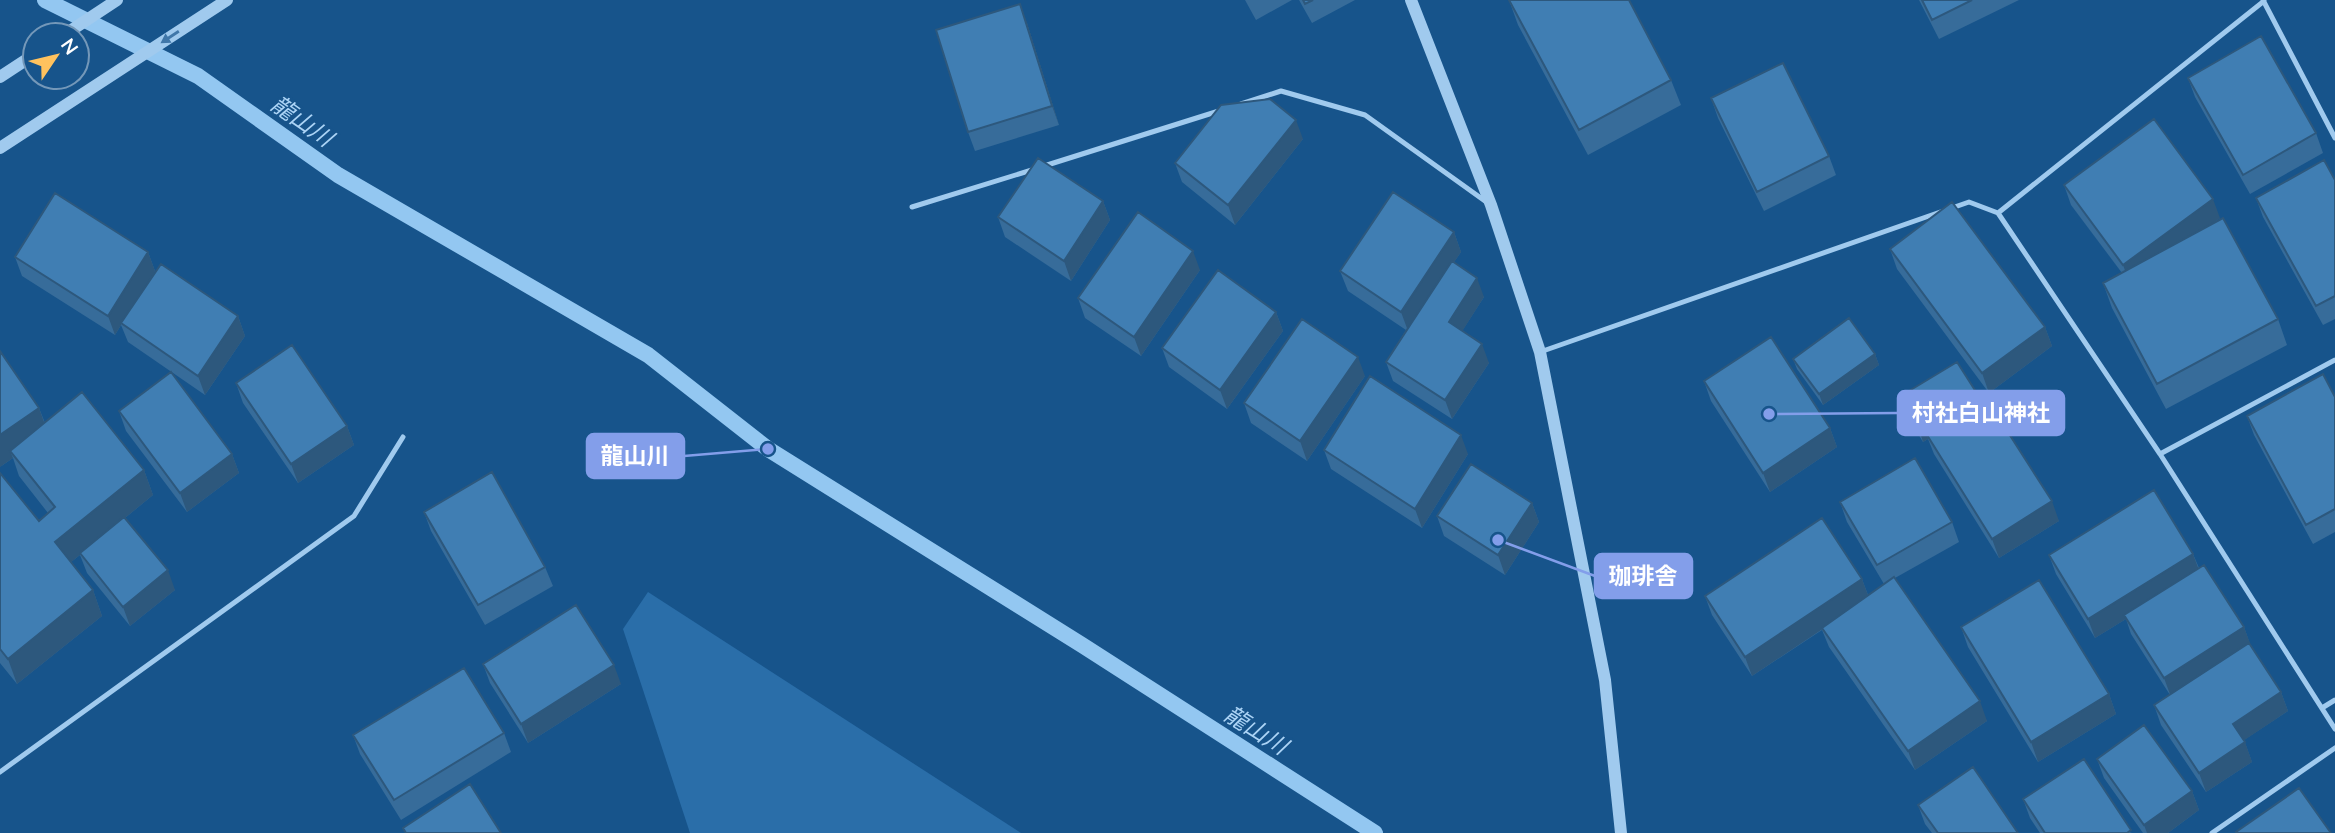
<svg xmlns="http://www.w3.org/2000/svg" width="2335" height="833" viewBox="0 0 2335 833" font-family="Mulish,'Noto Sans JP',sans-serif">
<rect width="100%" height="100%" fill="#17548b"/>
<path fill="#2a6ea9" d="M648 592 1021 833H690L623 629Z"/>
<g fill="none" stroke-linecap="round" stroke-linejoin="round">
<path stroke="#93c7f1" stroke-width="16" d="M45 0 198 76 338 175 648 355 768 449 1082 645 1375 833"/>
<path stroke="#a0caee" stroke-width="5" d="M2263 0 2335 138
M1241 104 1281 91 1365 115 1485 201
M1044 166 1222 110
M912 207 1035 169
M1998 213 2264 1
M1540 352 1969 202 1998 213 2160 454 2335 729
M2160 454 2335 360
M2322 708 2335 700
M0 772 354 516 403 437
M2212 833 2335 748"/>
<path stroke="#a0caee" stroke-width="12" d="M1411 0 1491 205 1540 352 1605 680 1621 833
M64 35 117 0
M0 77 35 54
M0 148 227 0"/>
</g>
<path fill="#376c9a" d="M1245 0H1292L1256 20Z
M1299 0H1355L1312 23Z
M1509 0 1671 80 1681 105 1588 155 1518 25Z
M1919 0H2019L1939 39Z
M1027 23 1059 125 975 151 968 132Z
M2188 78 2316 133 2323 153 2250 194 2195 97Z
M1711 98 1829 156 1836 175 1764 211 1718 118Z
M1303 139 1235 225 1182 182 1175 163Z
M2335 180V319L2323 325 2263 217 2256 198Z
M2064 185 2220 218 2211 225 2278 319 2287 345 2166 409 2112 308 2103 283 2122 273 2071 205Z
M1103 201 1110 220 1071 281 1005 237 998 217Z
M1454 232 1461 252 1454 262 1484 297 1462 331 1489 363 1452 419 1393 381 1386 362 1406 330 1348 291 1340 271Z
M1890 249 2045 327 2052 346 1989 393 1897 269Z
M148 252 155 271 144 289 238 316 245 336 205 395 128 342 121 325 115 335 22 276 15 257Z
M1200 270 1141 356 1085 318 1078 298Z
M1276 312 1283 331 1227 409 1169 367 1162 348Z
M1875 354 1879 365 1823 405 1797 369 1793 359Z
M1365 376 1307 461 1251 423 1244 403Z
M1704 381 1830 428 1837 447 1770 492 1711 401Z
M236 383 347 426 354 445 298 483 243 403Z
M1978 395 1980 402 2059 521 1999 558 1934 454 1928 439 1923 442 1902 408 1899 397Z
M2335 397V532L2313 544 2254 435 2247 416Z
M39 408 45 423 144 470 153 495 125 518 175 590 130 626 87 573 80 555 71 562 93 590 102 616 17 684 0 663V473L39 521 48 513 19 476 13 458 0 467Z
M119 411 232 454 239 473 187 512 126 431Z
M1324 450 1468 454 1422 528 1331 469Z
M1840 502 1952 522 1959 542 1895 578 1987 721 1915 770 1829 647 1822 630 1752 676 1712 615 1705 596 1862 579 1868 595 1884 584 1847 522Z
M1532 503 1539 522 1505 575 1444 536 1437 516Z
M424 512 545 567 553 586 485 625 431 531Z
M2193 554 2199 568 2244 627 2250 644 2281 692 2288 711 2244 740 2252 762 2206 792 2161 725 2154 705 2170 695 2131 634 2126 619 2095 638 2056 574 2049 555Z
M1961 627 2109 694 2116 714 2038 762 1968 647Z
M483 664 621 684 528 743 490 683Z
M504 733 511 752 401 820 360 754 353 735Z
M2097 759 2192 791 2199 810 2168 833H2143L2104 778Z
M2023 799 2132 833H2040L2030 818Z
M1918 805 2018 833H1932L1925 824Z"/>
<path fill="#2d587d" d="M1020 4 1027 23 1059 125 1052 106Z
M1296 120 1303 139 1235 225 1228 205Z
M2213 199 2220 218 2130 284 2123 265Z
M1103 201 1110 220 1071 281 1064 261Z
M1454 232 1461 252 1408 331 1401 312Z
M1193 251 1200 270 1141 356 1134 337Z
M148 252 155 271 122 324 121 323V325L115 335 108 316Z
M1477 278 1484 297 1456 341 1449 322Z
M1276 312 1283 331 1227 409 1220 390Z
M238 316 245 336 205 395 198 376Z
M2045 327 2052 346 1989 393 1982 373Z
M1482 344 1489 363 1452 419 1445 400Z
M1875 354 1879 365 1823 405 1819 394Z
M1358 357 1365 376 1307 461 1300 441Z
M1978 395 1982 406 1927 435 1928 439 1923 442 1920 432Z
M39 408 48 433 10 451 13 458 0 467V435Z
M347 426 354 445 298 483 291 464Z
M1830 428 1837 447 1770 492 1763 473Z
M1461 435 1468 454 1422 528 1415 509Z
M232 454 239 473 187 512 180 493Z
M144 470 153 495 64 568 55 542Z
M2052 501 2059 521 1999 558 1992 539Z
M1532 503 1539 522 1505 575 1498 555Z
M2193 554 2200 573 2124 615 2126 619 2095 638 2088 619Z
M168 570 175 590 130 626 123 607Z
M1862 579 1869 598 1752 676 1745 657Z
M93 590 102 616 17 684 8 659Z
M2244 627 2251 646 2171 697 2164 678Z
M614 665 621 684 528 743 521 724Z
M2281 692 2288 711 2240 743 2233 724Z
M2109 694 2116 714 2038 762 2031 742Z
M1980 701 1987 721 1915 770 1908 751Z
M2245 742 2252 762 2206 792 2199 773Z
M2192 791 2199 810 2168 833H2147L2144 825Z"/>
<path fill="#407eb3" stroke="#2d587d" stroke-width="2" d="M1303 0H1313L1305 4Z
M1509 0H1629L1671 80 1579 130Z
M1922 0H1972L1932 20Z
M1020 4 1052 106 968 132 936 30Z
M2261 36 2316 133 2243 175 2188 78Z
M1783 63 1829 156 1757 192 1711 98Z
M1270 99 1296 120 1228 205 1175 163 1221 105Z
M2154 119 2213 199 2123 265 2064 185Z
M1038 158 1103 201 1064 261 998 217Z
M2324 160 2335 180V296L2316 306 2256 198Z
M1393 192 1454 232 1401 312 1340 271Z
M55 193 148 252 108 316 15 257Z
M1952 202 2045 327 1982 373 1890 249Z
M1138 212 1193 251 1134 337 1078 298Z
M2223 218 2278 319 2157 384 2103 283Z
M1452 261 1477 278 1449 322 1482 344 1445 400 1386 362Z
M161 264 238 316 198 376 121 323Z
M1218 270 1276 312 1220 390 1162 348Z
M1849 318 1875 354 1819 394 1793 359Z
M1302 319 1358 357 1300 441 1244 403Z
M1771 337 1830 428 1763 473 1704 381Z
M292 345 347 426 291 464 236 383Z
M0 351 39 408 0 435Z
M1957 362 1978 395 1920 432 1899 397Z
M171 372 232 454 180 493 119 411Z
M2323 374 2335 397V509L2306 525 2247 416Z
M1370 376 1461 435 1415 509 1324 450Z
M82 392 144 470 55 542 93 590 8 659 0 649V473L39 521 55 507 10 451Z
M1986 398 2052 501 1992 539 1927 435Z
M1915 458 1952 522 1877 565 1840 502Z
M1471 464 1532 503 1498 555 1437 516Z
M492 472 545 567 478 605 424 512Z
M2154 490 2193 554 2088 619 2049 555Z
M124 517 168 570 123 607 80 553Z
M1822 518 1862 579 1745 657 1705 596Z
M2204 565 2244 627 2164 678 2124 615Z
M1894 577 1980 701 1908 751 1822 628Z
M2039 580 2109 694 2031 742 1961 627Z
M576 605 614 665 521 724 483 664Z
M2249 643 2281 692 2233 724 2245 742 2199 773 2154 705Z
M464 668 504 733 394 800 353 735Z
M2144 725 2192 791 2144 825 2097 759Z
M2084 759 2131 830 2127 833H2045L2023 799Z
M1973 767 2018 833H1938L1918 805Z
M470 784 501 833H406L403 828Z
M2299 788 2331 833H2237L2236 832Z"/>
<defs><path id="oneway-solid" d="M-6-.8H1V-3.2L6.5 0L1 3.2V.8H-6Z" transform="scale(1.75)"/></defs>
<use fill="#4077a9" href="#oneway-solid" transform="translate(170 37) rotate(147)"/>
<g text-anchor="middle" stroke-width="5" stroke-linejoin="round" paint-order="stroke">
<g font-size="23" font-style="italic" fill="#acd4f6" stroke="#17548b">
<text transform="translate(302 121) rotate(35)" y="8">龍山川</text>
<text transform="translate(1256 730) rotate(32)" y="8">龍山川</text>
</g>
</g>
<path fill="none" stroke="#839eea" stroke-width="2.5" d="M1769 414L1898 413M768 449L684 456M1498 540L1595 576"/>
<g fill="#839eea" stroke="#17548b" stroke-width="2.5">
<circle cx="1769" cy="414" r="7"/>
<circle cx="768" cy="449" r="7"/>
<circle cx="1498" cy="540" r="7"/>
</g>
<g fill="#839eea" stroke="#839eea" stroke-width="2.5">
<rect x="1898" y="391" width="166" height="44" rx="7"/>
<rect x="587" y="434" width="97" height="44" rx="7"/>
<rect x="1595" y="554" width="97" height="44" rx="7"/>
</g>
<g font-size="23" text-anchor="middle" font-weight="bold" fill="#fff">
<text x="1981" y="421">村社白山神社</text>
<text x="635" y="464">龍山川</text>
<text x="1643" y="584">珈琲舎</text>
</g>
<g transform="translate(56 56) rotate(55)"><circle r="33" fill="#17548b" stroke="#7498b9" stroke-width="2"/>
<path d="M0-5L12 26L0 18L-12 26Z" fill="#ffc25e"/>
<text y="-10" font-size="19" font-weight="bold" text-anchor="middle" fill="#ffffff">N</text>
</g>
</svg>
